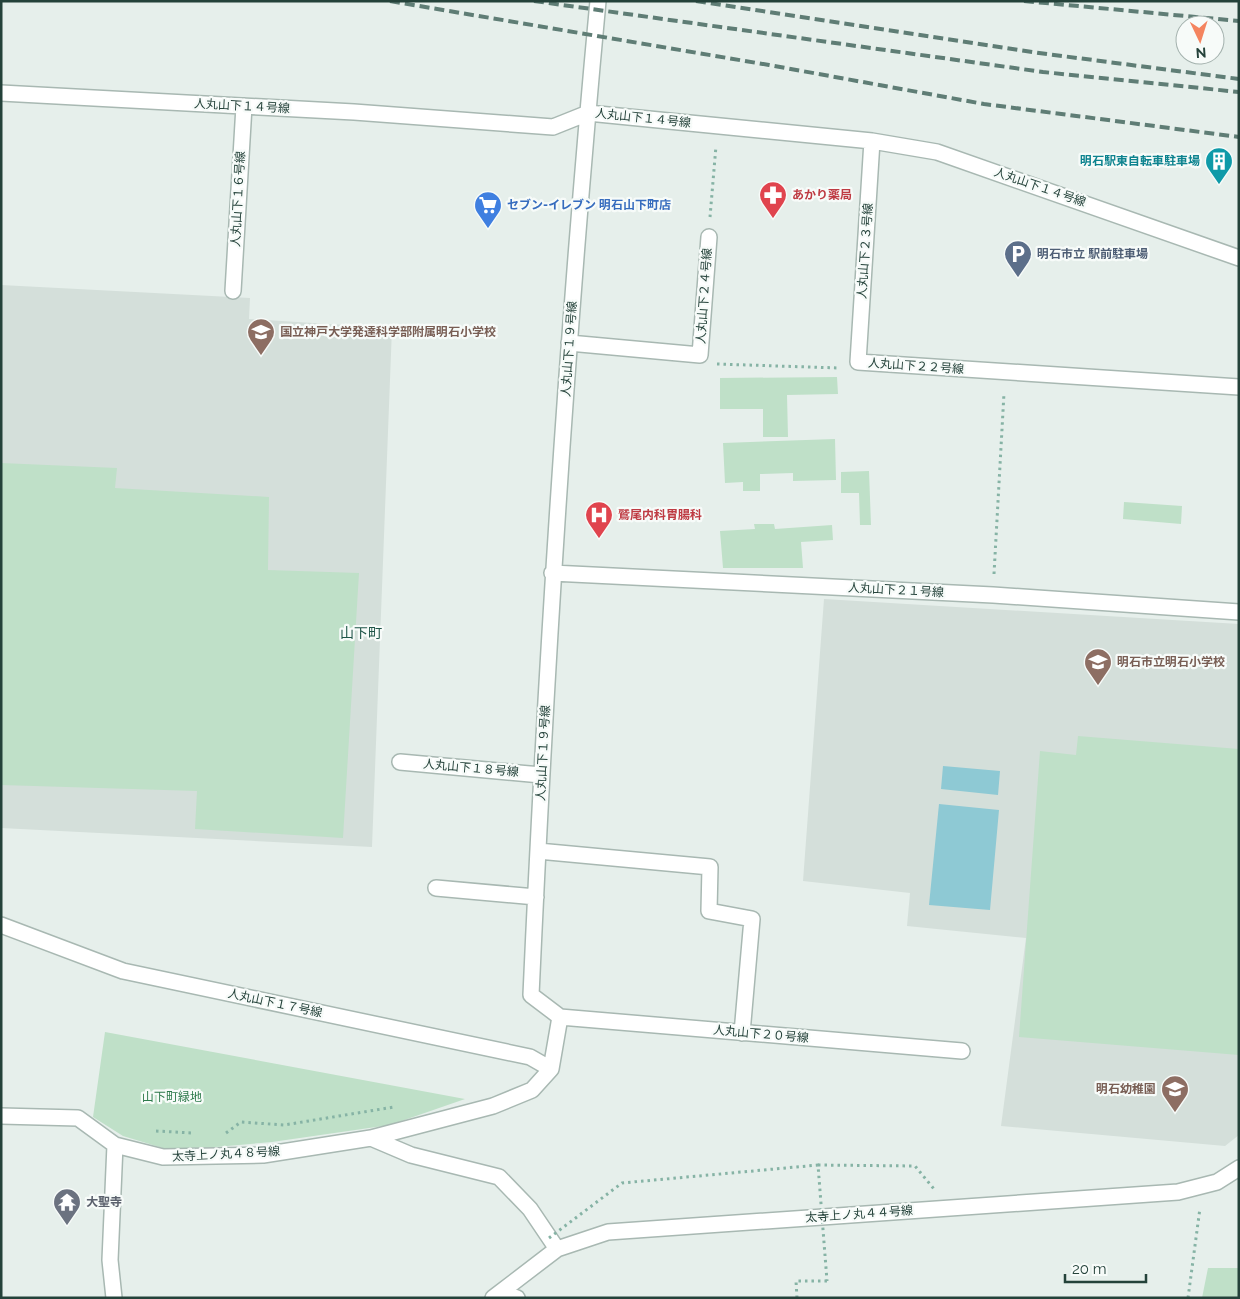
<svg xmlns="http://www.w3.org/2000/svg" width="1240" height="1299" viewBox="0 0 1240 1299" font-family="Raleway,'Noto Sans JP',sans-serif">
<rect width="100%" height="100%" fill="#e6efeb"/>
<path fill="#d4dfda" d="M1 285 250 298 249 319 392 328 372 847 1 828Z
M824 599 1239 624V1135L1225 1146 1001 1126 1026 938 907 926 910 893 803 881Z"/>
<path fill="#bfe0c8" d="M837 377 838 394 787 395 788 437H763V409H720V378Z
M835 439 836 480 793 481V473L760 474V491H743V482L725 483 723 443Z
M1 463 117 468 115 488 269 497 268 570 359 573 343 838 195 829 197 791 1 785Z
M869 471 871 525H860L859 493H841V472Z
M1124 502 1182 506 1181 524 1123 519Z
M754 524H774L775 529 832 525 833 540 801 542 803 568H723L720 531 755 529Z
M1078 736 1239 749V1055L1019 1037 1040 751 1076 755Z
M105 1032 465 1099 390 1125 272 1142 216 1147 166 1149 123 1136 93 1117Z
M1208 1268H1239V1298H1202Z"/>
<path fill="#8ec9d4" d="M943 766 1000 771 998 795 941 789Z
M939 804 999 810 990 910 929 905Z"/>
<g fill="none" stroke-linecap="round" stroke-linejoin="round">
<g stroke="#a8b8b2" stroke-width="18">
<path id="minor" d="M1 93 354 112 553 127 588 113 872 141 937 152 1239 258
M872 141 858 362 1239 387
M233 291 244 106
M569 343 700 355 709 237
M552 573 993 595 1239 612
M400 762 541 775
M538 851 710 867 709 911 752 919 742 1033
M436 888 536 897
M1 925 123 971 530 1057 551 1069
M560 1017 962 1051
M1 1116 78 1118 115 1145
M557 1249 530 1209 499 1177 411 1155 371 1138 493 1106 532 1090 551 1069 560 1017 531 995C546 663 567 332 598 1
M501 1292 517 1298
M114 1298 110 1260 115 1145 163 1157 263 1155 371 1138
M493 1298 557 1249 608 1232 1178 1192 1217 1182 1239 1168"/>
</g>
<path stroke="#86b3a5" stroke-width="3" stroke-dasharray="2.5 4" stroke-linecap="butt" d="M710 217 716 146
M717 364 839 368
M994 574 1004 393
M156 1131 193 1133
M226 1133 241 1122 284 1125 394 1107
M818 1165 915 1166 934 1189
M797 1298 796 1281H827
M1188 1298 1200 1208"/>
<use href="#minor" stroke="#fff" stroke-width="15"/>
<path stroke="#5f7d75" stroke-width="4" stroke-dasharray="10 5" stroke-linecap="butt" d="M390 1 769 65 984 104 1239 137
M534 1 1043 72 1239 92
M696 1 1039 53 1239 79
M1024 1 1239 21"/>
<path stroke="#86b3a5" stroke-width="3" stroke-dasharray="2.5 4" stroke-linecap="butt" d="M549 1238 622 1183 818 1165 827 1281"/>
</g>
<defs>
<g id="building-pin" transform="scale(1.4375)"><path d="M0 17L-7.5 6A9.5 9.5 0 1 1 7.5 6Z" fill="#0f9aa8" stroke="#f7fbf9"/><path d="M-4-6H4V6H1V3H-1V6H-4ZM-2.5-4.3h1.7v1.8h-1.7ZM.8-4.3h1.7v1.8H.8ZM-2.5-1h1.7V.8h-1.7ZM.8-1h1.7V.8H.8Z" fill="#fff"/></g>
<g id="pharmacy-pin" transform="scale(1.4375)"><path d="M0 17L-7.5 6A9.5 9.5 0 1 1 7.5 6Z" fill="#e0444e" stroke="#f7fbf9"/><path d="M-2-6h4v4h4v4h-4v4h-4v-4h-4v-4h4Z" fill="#fff"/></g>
<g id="supermarket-pin" transform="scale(1.4375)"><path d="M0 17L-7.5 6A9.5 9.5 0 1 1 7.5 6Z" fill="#3f7fe0" stroke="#f7fbf9"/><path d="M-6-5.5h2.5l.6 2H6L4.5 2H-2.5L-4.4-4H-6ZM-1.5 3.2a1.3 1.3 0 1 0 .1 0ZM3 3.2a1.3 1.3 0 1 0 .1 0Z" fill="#fff"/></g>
<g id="parking-pin" transform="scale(1.4375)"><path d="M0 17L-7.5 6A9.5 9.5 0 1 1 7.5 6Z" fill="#5c6f8a" stroke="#f7fbf9"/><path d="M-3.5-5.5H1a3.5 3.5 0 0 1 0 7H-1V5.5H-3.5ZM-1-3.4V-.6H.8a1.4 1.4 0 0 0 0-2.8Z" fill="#fff"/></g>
<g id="school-pin" transform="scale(1.4375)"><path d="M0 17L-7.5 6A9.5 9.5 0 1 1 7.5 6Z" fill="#8d6e63" stroke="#f7fbf9"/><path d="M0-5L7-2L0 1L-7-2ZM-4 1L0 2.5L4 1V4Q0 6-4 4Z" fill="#fff"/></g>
<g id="hospital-pin" transform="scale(1.4375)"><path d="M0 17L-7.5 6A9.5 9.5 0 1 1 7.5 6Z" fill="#e0444e" stroke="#f7fbf9"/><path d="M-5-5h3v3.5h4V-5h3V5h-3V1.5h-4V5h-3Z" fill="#fff"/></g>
<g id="temple-pin" transform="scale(1.4375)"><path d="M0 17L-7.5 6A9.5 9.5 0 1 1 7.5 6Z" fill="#6b7280" stroke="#f7fbf9"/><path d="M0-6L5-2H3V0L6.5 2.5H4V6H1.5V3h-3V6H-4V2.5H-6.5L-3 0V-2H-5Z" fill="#fff"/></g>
</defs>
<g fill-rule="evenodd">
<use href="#building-pin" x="1219" y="161"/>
<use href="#pharmacy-pin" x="773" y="195"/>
<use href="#supermarket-pin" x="488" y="205"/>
<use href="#parking-pin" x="1018" y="254"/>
<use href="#school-pin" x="261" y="332"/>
<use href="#hospital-pin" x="599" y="515"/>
<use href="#school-pin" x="1098" y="662"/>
<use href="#school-pin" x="1175" y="1089"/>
<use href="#temple-pin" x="67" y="1202"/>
</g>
<g text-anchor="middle" stroke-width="4.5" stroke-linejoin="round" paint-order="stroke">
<g font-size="12" fill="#24423a" stroke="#f7fbf9">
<text transform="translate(242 106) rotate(3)" y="4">人丸山下１４号線</text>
<text transform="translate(643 118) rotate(6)" y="4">人丸山下１４号線</text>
<text transform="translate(1040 187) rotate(19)" y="4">人丸山下１４号線</text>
<text transform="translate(238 199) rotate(-87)" y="4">人丸山下１６号線</text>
<text transform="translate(865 251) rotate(-86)" y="4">人丸山下２３号線</text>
<text transform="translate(704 296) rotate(-86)" y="4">人丸山下２４号線</text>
<text transform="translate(569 349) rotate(-86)" y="4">人丸山下１９号線</text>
<text transform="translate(916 366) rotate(4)" y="4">人丸山下２２号線</text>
<text transform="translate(896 590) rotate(3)" y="4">人丸山下２１号線</text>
<text transform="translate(543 753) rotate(-87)" y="4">人丸山下１９号線</text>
<text transform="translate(471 768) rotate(5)" y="4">人丸山下１８号線</text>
<text transform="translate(275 1003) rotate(12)" y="4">人丸山下１７号線</text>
<text transform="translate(761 1034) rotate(5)" y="4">人丸山下２０号線</text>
<text transform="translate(226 1154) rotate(-3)" y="4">太寺上ノ丸４８号線</text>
<text transform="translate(859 1214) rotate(-4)" y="4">太寺上ノ丸４４号線</text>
</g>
<g font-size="12" font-weight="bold" fill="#0d838f" stroke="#f7fbf9" text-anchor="end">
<text x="1200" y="165">明石駅東自転車駐車場</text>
</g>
<g font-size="12" font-weight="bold" fill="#be3a42" stroke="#f7fbf9" text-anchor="start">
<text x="792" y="199">あかり薬局</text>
<text x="618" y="519">鷲尾内科胃腸科</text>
</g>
<g font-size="12" font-weight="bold" fill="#366cbe" stroke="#f7fbf9" text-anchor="start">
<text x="507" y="209">セブン-イレブン 明石山下町店</text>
</g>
<g font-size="12" font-weight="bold" fill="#4e5e75" stroke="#f7fbf9" text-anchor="start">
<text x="1037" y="258">明石市立 駅前駐車場</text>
</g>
<g font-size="12" font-weight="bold" fill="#785e54" stroke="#f7fbf9" text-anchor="start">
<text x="280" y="336">国立神戸大学発達科学部附属明石小学校</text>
<text x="1117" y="666">明石市立明石小学校</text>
<text x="1156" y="1093" text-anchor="end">明石幼稚園</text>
</g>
<g font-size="12" fill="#2d7a4b" stroke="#f7fbf9">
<text x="172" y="1101">山下町緑地</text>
</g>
<g font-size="12" font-weight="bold" fill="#5b616d" stroke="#f7fbf9" text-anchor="start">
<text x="86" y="1206">大聖寺</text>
</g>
<g font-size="14" fill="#1f5548" stroke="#f7fbf9">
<text x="361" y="638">山下町</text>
</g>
</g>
<rect width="1240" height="1299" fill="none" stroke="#24423a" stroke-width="5"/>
<g transform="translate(1200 40) rotate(176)"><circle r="24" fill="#f7fbf9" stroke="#a3b1ad"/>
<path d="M0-4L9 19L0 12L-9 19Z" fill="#f4845f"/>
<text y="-8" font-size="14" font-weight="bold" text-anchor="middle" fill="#24423a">N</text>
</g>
<path d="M1065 1274v8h81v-8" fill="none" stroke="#24423a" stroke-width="2.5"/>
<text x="1072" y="1274" font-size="15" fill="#24423a" stroke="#f7fbf9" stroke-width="4" paint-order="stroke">20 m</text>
</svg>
